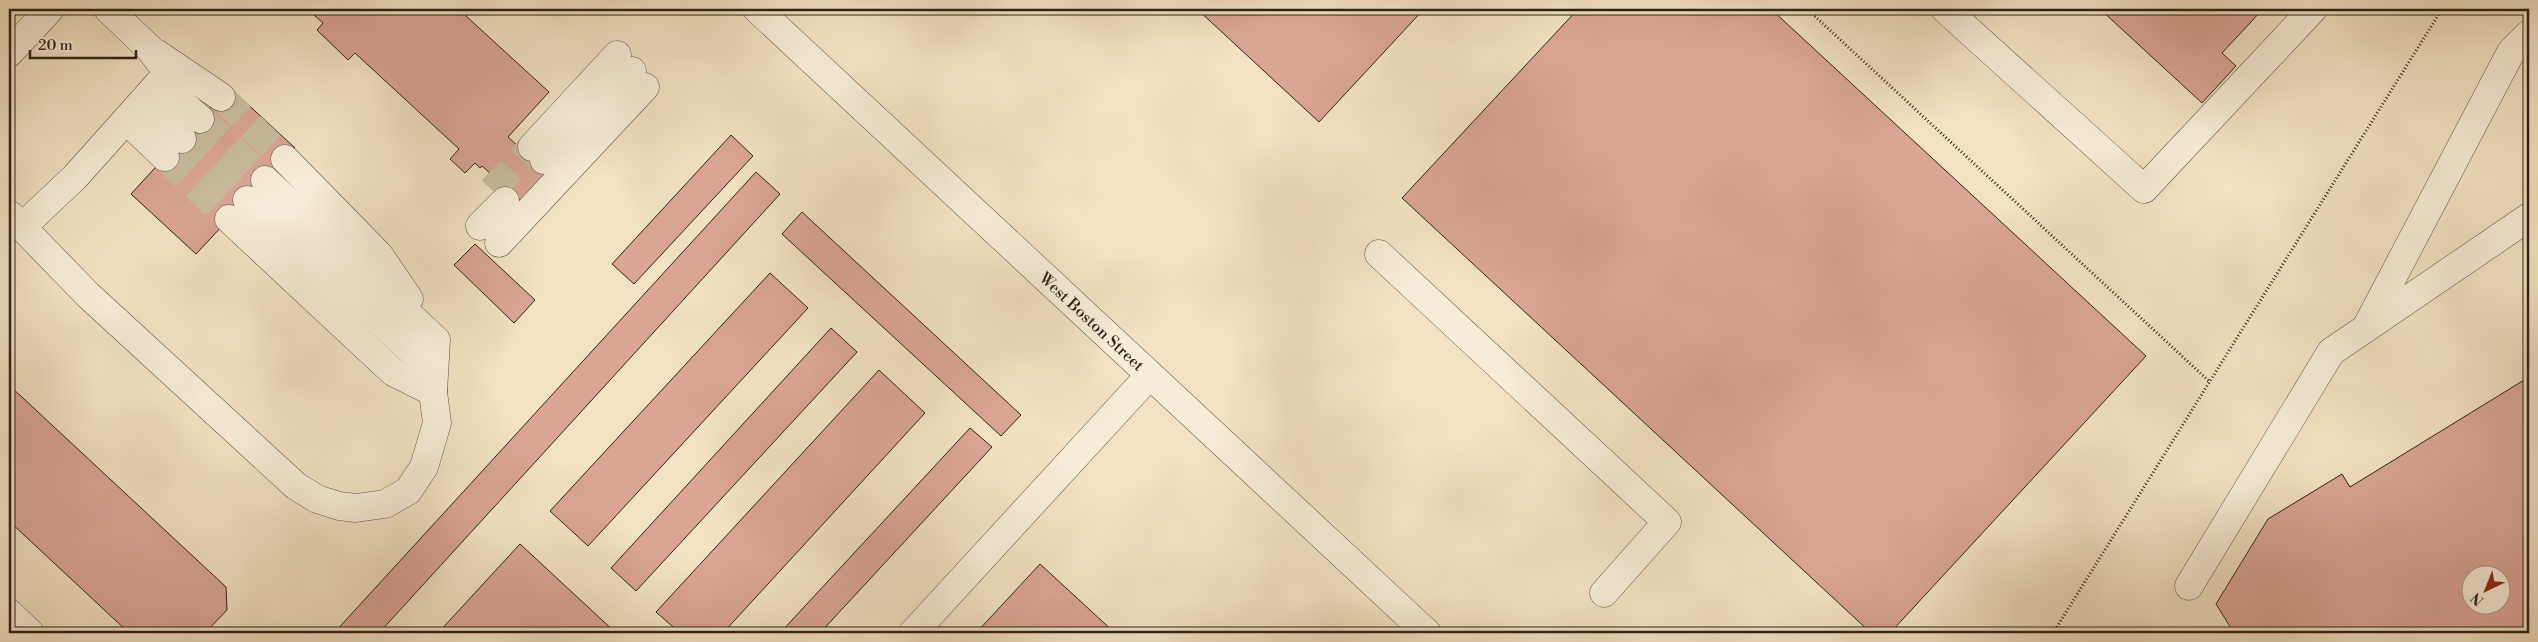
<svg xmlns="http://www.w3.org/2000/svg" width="2538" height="642" viewBox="0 0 2538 642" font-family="'Libre Bodoni',serif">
<rect width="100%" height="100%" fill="#f2e2c2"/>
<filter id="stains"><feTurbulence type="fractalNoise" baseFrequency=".004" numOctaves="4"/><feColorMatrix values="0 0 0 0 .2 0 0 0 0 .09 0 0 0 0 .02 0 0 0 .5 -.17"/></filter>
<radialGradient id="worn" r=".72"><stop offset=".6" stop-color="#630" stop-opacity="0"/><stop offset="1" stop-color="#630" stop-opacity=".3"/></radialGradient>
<path fill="#daa595" stroke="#2c2319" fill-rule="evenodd" d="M307 9H472L466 16 549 92 508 137 548 174 522 202 482 166 480 168 475 163 465 173 450 159 459 149 355 53 348 60 317 30 323 23Z
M1197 9H1424L1319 122Z
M1578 9H1771L2146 356 1890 633H1871L1402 198Z
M2100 9H2263L2222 53 2236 66 2202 103Z
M229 87 295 148 196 254 131 194Z
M731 135 753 156 634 284 612 264Z
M756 172 780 194 379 633H334Z
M802 212 1021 415 1001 436 782 234Z
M475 244 535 300 514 323 454 265Z
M770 273 808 308 588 546 550 511Z
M831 328 857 352 636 591 611 568Z
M879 370 925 413 723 633H680L656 612Z
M2529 377V633H2234L2216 604 2268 519 2342 474 2350 487ZM2470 574H2500V604H2470Z
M9 385 226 587 227 610 205 633H129L9 521Z
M970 428 992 447 820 633H780Z
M520 544 616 633H438Z
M1040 564 1115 633H976Z"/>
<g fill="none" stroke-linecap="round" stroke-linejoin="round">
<path stroke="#cabca0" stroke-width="28" stroke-dasharray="28 14" stroke-linecap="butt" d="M221 97 285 159
M200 119 265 180
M182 139 247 200
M165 157 229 219
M492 190 532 147"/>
<g stroke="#5e5343" stroke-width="29">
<g id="minor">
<path id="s1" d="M757 9 1427 633"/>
<path d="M1945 9 2144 189 2313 9"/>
<path d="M9 53 50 9"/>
<path d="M156 53 221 97"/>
<path d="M159 83 200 119"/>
<path d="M143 101 182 139"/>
<path d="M126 120 165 157"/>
<path d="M532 147 617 55"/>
<path d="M285 159 379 255 409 299"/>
<path d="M544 160 632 71"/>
<path d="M247 200 416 355 433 390"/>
<path d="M10 215 22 227 75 177 168 73 149 48 108 9"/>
<path d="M229 219 393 372 433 392"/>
<path d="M480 226 505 201"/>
<path d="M22 227 88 295 296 486 317 499 339 506 356 508 385 504 408 491 424 467 437 423 433 392 436 340 265 180"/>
<path d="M499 243 645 87"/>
<path d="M1379 254 1667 522 1604 593"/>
<path d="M2368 324 2511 52 2529 34"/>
<path d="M2189 586 2331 352 2529 217"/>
<path d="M9 613 30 633"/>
<path d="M913 633 1150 375"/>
</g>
</g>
<path stroke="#2c2319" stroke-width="3" stroke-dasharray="1 2.5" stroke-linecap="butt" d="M1807 9 2210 382
M2053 633 2442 9"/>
<use href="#minor" stroke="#f7ecd7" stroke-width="28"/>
</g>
<g text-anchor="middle" stroke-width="4" stroke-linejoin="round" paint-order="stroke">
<g font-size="16" fill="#2c2319" stroke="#f7ecd7">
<text dy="6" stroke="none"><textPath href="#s1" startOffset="458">West Boston Street</textPath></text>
</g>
</g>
<rect width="2538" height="642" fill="none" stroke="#f2e2c2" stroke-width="30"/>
<rect x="10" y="10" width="2518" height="622" fill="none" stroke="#2c2319" stroke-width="2.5"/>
<rect x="15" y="15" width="2508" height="612" fill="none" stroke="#2c2319"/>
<g transform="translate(2486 590) rotate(223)"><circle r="24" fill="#f7ecd7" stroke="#a69c8b"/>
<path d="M0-4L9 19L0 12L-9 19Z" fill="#8f2418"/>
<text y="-8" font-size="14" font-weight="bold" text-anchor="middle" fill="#2c2319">N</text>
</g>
<path d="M30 50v8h106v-8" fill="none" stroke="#2c2319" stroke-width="2.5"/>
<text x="38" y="50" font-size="15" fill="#2c2319" stroke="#f7ecd7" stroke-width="4" paint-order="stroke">20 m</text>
<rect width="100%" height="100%" filter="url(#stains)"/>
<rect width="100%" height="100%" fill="url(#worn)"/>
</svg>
